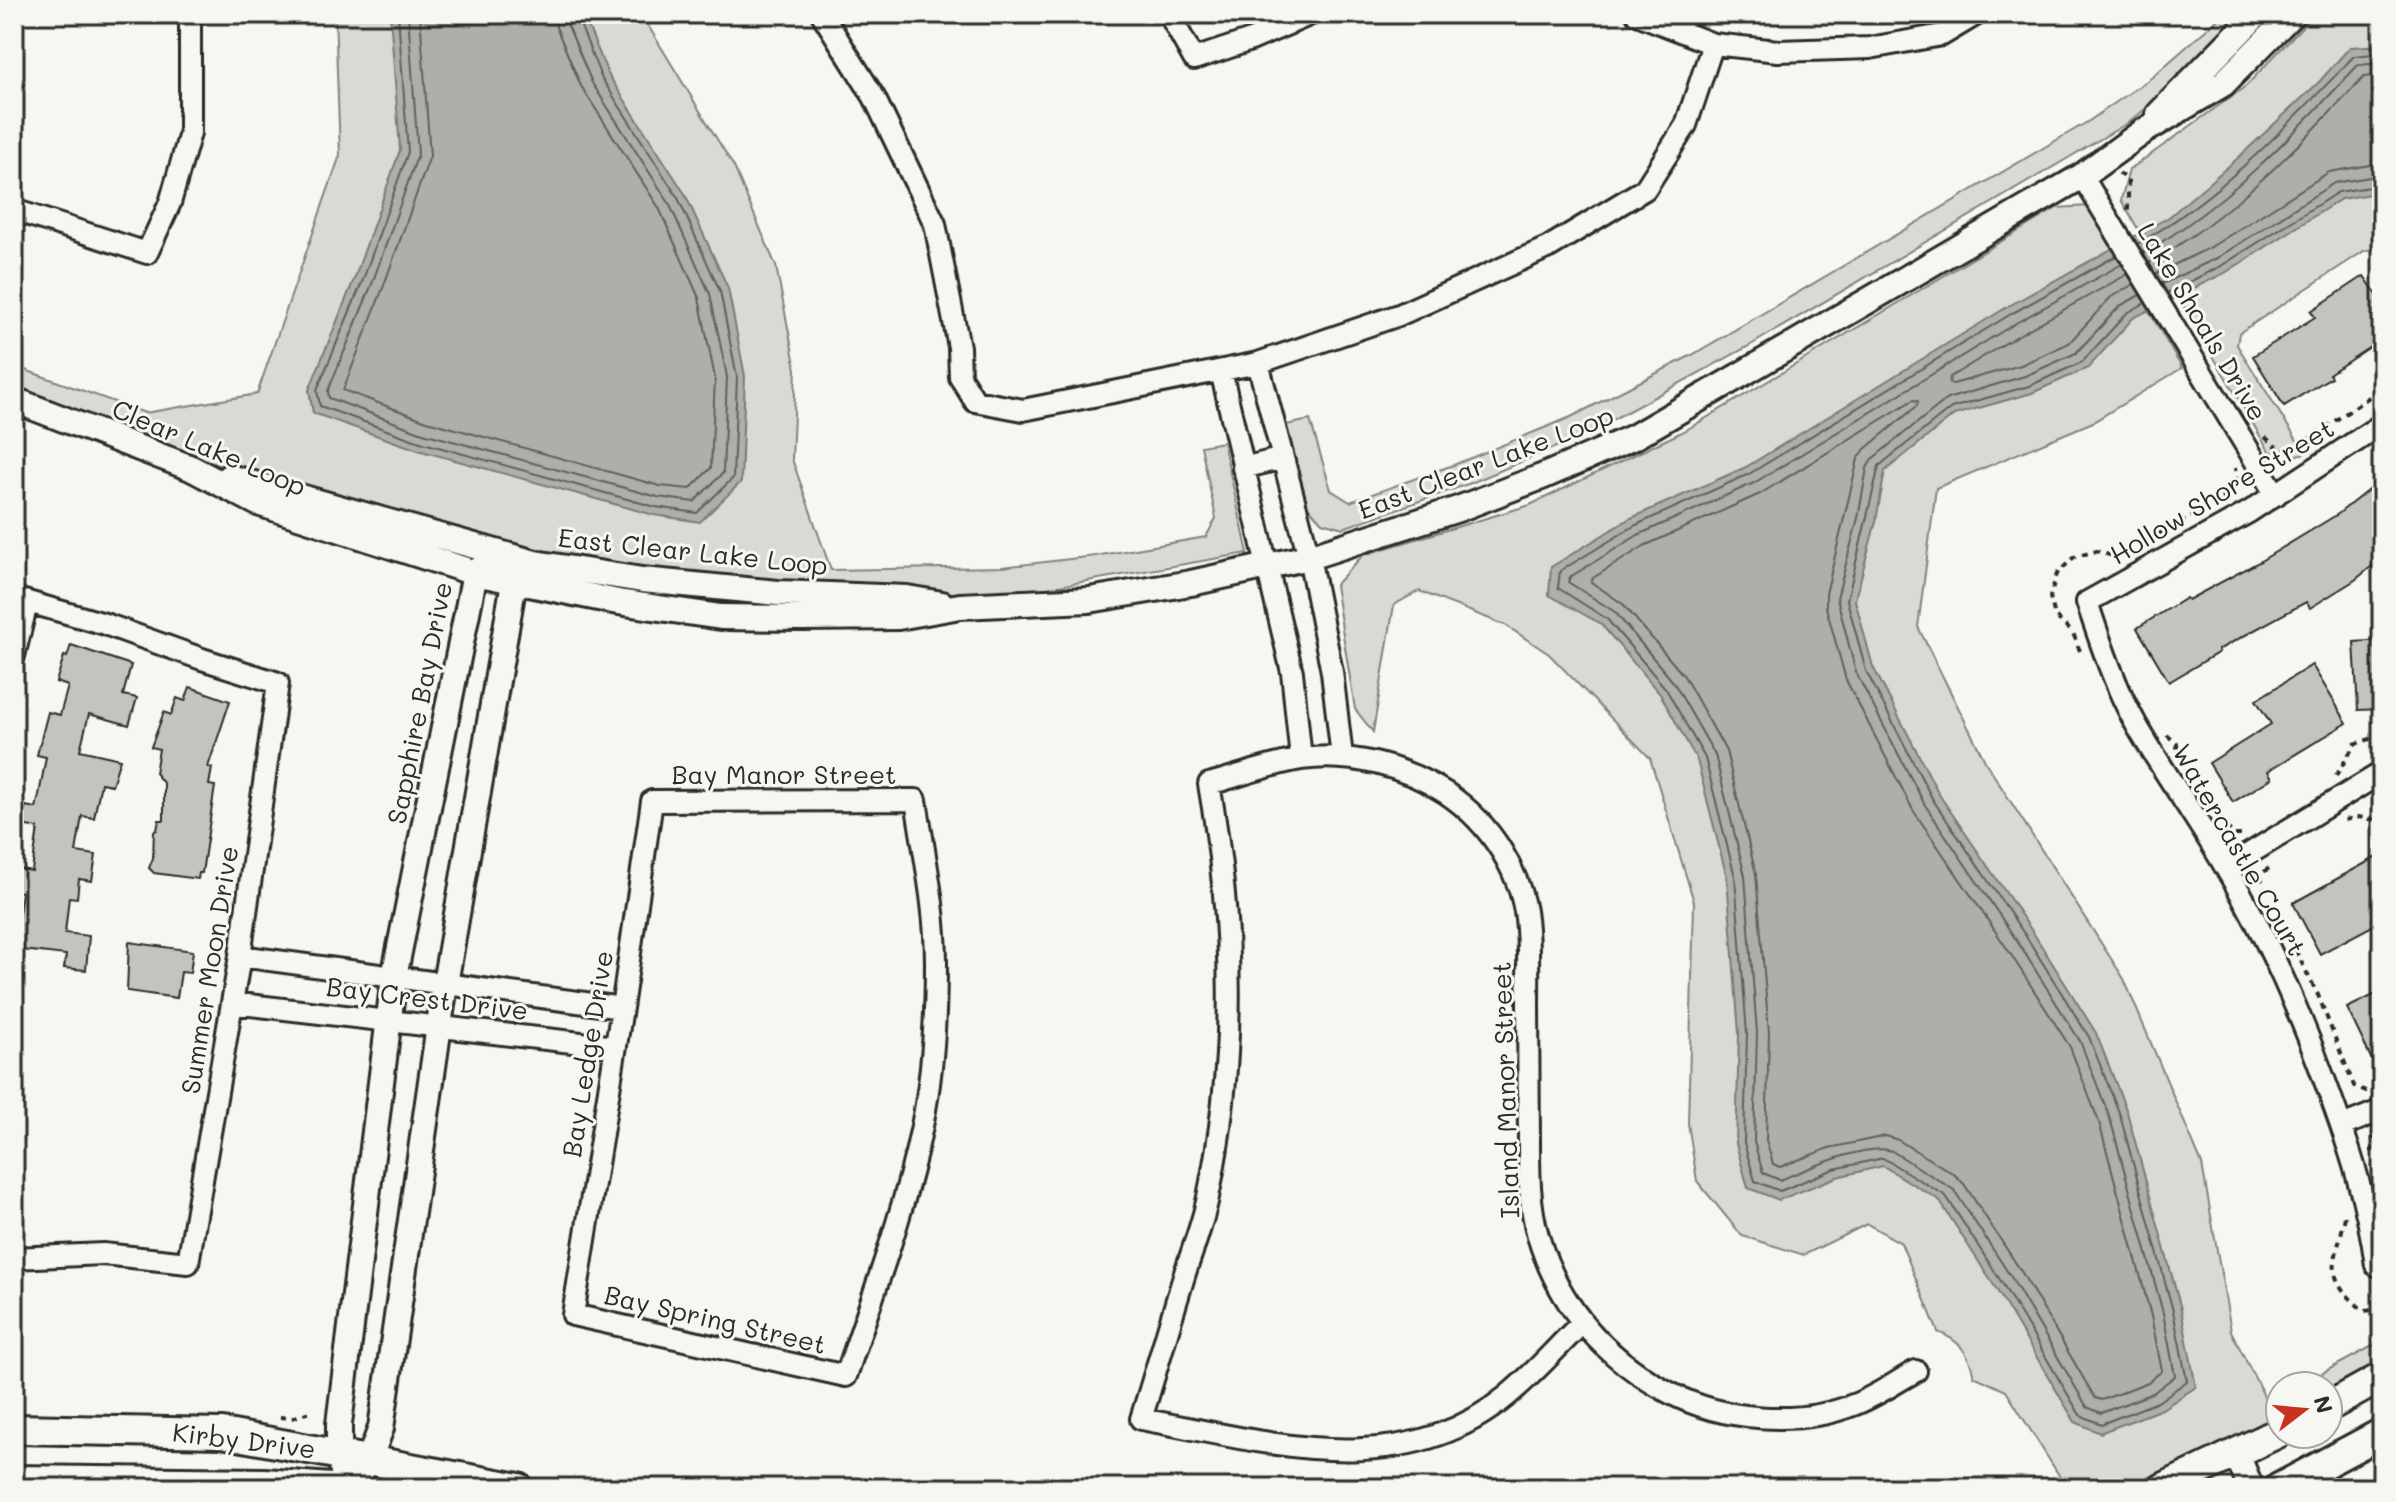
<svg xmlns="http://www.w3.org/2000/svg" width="2396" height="1502" viewBox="0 0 2396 1502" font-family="Mali,sans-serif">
<rect width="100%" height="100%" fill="#f6f6f2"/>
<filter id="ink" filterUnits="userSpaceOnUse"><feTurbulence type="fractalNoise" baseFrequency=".0125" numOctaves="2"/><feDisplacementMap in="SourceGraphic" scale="16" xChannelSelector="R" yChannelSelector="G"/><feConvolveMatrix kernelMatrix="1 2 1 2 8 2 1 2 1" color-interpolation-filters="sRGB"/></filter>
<g filter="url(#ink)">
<path fill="#d9d9d5" stroke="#828280" stroke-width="2" d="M335 14H641L734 167 776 266 796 369 792 459 831 570 1002 567 1095 556 1206 537 1216 518 1201 446 1223 442 1248 553 1001 596 732 580 529 552 231 469 14 392V366L145 413 257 394 340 155Z
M2224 14H2248L2226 40 2131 121 1749 346 1584 435 1471 483 1343 528 1322 522 1307 506 1286 425 1310 420 1331 490 1350 502 1456 464 1571 417 1692 355 2089 121 2151 78Z
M2314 14H2382V247L2364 251 2239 333 2237 345 2305 453 2288 458 2269 451 2121 200 2129 170 2246 86Z
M2088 206 2182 368 2093 422 1936 488 1918 627 1986 763 2124 979 2202 1164 2231 1331 2267 1402 2280 1395V1415L2127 1488H2067L2006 1391 1974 1376C1969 1354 1960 1340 1938 1332L1901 1243 1867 1224 1804 1255 1742 1236 1697 1181 1688 1123 1694 902 1650 758 1549 654 1505 625 1419 591 1394 605 1373 732 1355 709 1335 585 1363 555 1530 505 1686 430 2057 208Z
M2382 1341V1359L2328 1389V1386H2298Z"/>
<path fill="#aeaeab" stroke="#7a7a78" stroke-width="2" d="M390 14H583L608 74 685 194 728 288 745 376 741 482 700 522 654 515 418 450 313 413 309 390 355 277 400 150Z
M2382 45V192L2341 199 2225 273 2133 318 2088 368 2032 393 1954 415 1885 471 1876 521 1855 600 1873 667 1940 796 2034 934 2096 1033 2127 1112 2181 1309 2196 1387 2162 1409 2100 1433 2075 1422 1995 1287 1939 1200 1883 1166 1837 1177 1779 1200 1748 1188 1736 1144 1739 1034 1727 878 1697 760 1660 694 1601 624 1549 595 1551 567 1629 519 1746 467 2007 307 2169 217 2238 158 2319 82 2350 47Z"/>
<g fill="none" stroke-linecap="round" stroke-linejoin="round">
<path stroke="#5f5f5e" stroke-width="2" d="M398 14 408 152 363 280 317 390 320 406 420 442 656 507 697 513 733 478 737 377 720 291 678 198 601 77 576 14
M408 14 418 154 372 284 328 391 329 398 423 433 658 497 694 502 723 473 727 377 710 294 669 203 592 83 567 23 566 14
M420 14 430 156 383 288 343 390 427 421 660 486 690 489 711 468 715 378 699 298 659 208 581 86 556 27 554 14
M2137 244C2220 198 2289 124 2354 56L2382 53
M2143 253C2225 207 2294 134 2358 65L2382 63
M2116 256 2011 314 1749 474 1634 526 1560 571 1558 588 1607 619 1666 689 1705 758 1735 877 1747 1034 1744 1143 1755 1181 1780 1191 1834 1169 1883 1158 1946 1196 2002 1283 2080 1415 2101 1424 2158 1402 2187 1381 2173 1311 2120 1115 2089 1037 2027 938 1933 800 1866 671 1847 600 1879 466 1951 408 2029 386 2082 362 2127 313 2145 303
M2149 263C2230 218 2300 145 2364 77L2382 75
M2122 264 2016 323 1754 483 1638 535 1570 577 1568 582 1615 612 1674 683 1715 755 1745 876 1757 1033 1754 1142 1763 1173 1780 1180C1806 1170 1866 1142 1892 1151L1954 1190 2011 1277 2087 1407 2101 1413 2153 1393 2175 1376 2163 1313 2110 1118 2080 1041 2019 944 1925 805 1856 673 1837 598 1858 518 1867 468 1872 459 1947 399 2025 376 2076 353 2120 306 2140 295
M2128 274 2022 333 1950 377 1949 383 1953 384 2021 365 2069 343 2111 297 2134 284
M2155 274 2211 247 2329 172 2382 163
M2162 284 2217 258 2334 183 2382 175
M2167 293 2221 266 2338 192 2382 185
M1913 400 1918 401 1917 406 1865 449 1858 459 1826 594V607L1846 680 1913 810 2008 950 2070 1047 2099 1122 2151 1316 2162 1371 2148 1382 2102 1400 2095 1398 2021 1271 1964 1184 1954 1174 1898 1140 1886 1136 1829 1148 1780 1167 1773 1164 1766 1140 1769 1033 1756 874 1726 751 1684 676 1623 604 1591 582 1593 578 1644 546 1760 494Z"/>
</g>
<path fill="#c3c3c0" stroke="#2b2b2b" stroke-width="2" d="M2364 276 2382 302V339L2329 374 2331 377 2284 406 2253 356 2315 317 2311 311Z
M2382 479V558L2355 580 2310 608 2306 602 2218 650 2219 652 2169 682 2137 628 2186 598 2188 600 2259 562 2338 514Z
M2382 640V709L2358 710 2354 642Z
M71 645 131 665 123 695 137 698 129 725 89 714 80 750 120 759 112 785 101 783 94 818 82 816 76 852 96 855 92 881 79 879 77 898 69 897 65 933 89 936 86 970 64 968 66 955 14 949 22 892 14 891V868L32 871 38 828 21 825 25 806 36 808 39 795 46 757 37 755 48 712 60 715 68 686 56 682 64 656 67 657Z
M2312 665 2347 723 2268 771 2272 778 2233 802 2209 763 2271 724 2256 700Z
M190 687 230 701 208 767 212 768 209 785 215 786 202 873H199L198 879 154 873 149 868 153 858 154 831 157 830 159 820H164V784L155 773 159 749 151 747 164 712 171 715 177 698 185 701Z
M2382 854V921L2320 954 2293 903Z
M129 942 193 951 190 973 181 972 177 998 127 991Z
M2382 991V1081L2347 1008Z"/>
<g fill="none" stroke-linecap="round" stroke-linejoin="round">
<g stroke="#2b2b2b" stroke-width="26">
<path id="minor" d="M822 14 874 97 935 224 959 347 960 377 975 401 1023 410 1258 363 1399 315 1549 247 1645 189 1686 125 1713 44
M1169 14 1194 59 1251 40 1311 14
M1637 14 1713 44 1778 51 1870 48 1942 35 1977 14
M2082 176 2276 495
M14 210 147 253 170 203 190 133V21L188 14
M1258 363 1309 557 1332 672 1342 757
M1221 371 1292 672 1301 759
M1243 468 1283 458
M14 598 105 624 202 659 278 683 240 956 188 1263 103 1254 14 1258
M14 656 27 603
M916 800C924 854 936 908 936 963 936 1017 933 1073 922 1126 905 1211 873 1294 846 1376L573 1315 622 1008 652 801Z
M2226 868 2381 773
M240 956 622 1008
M232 1003 616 1047
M2342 1126 2382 1110
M2376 1265C2368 1203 2348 1143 2326 1084 2299 1010 2268 938 2227 870 2199 821 2165 775 2137 726 2115 687 2101 644 2087 602L2249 512 2382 424
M1582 1323C1557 1347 1534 1374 1507 1396 1400 1485 1263 1441 1141 1419 1156 1371 1170 1322 1185 1273 1193 1248 1203 1223 1208 1197 1237 1057 1234 925 1209 784 1239 776 1271 764 1302 759 1351 752 1406 767 1446 793 1491 823 1524 875 1527 929 1529 955 1528 981 1528 1007 1528 1052 1529 1096 1529 1140 1529 1172 1529 1205 1538 1236 1559 1307 1606 1359 1670 1393 1722 1420 1798 1427 1853 1405 1875 1397 1896 1382 1916 1371"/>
</g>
<g stroke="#2b2b2b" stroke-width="30">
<path id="tertiary" d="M2159 114 2257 14
M14 400 191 468 258 503 475 573 618 602 721 617 802 618 898 617 960 606 1089 600 1191 583 1309 557 1458 509 1544 476 1634 437 2082 176 2144 131 2223 84 2292 14
M229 477 535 563 642 580 778 593 907 598 942 604
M2236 1452 2251 1488
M347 1488 339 1455V1424L394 977 475 573 499 555 514 582 445 984 381 1428 369 1460 349 1488"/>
</g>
<g stroke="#2b2b2b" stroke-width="34">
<path id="secondary" d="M2328 1407 2382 1377
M14 1429 222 1433 519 1488
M14 1480 264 1483 331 1488
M2163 1488 2280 1432
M2279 1488 2382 1433"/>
</g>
<path stroke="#2b2b2b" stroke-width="4" stroke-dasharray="6 6" stroke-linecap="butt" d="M2119 173 2128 180V211
M2265 437 2281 451 2296 448 2382 388
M2080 651 2073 633 2055 616 2050 597 2057 574 2074 557 2097 551 2116 557 2214 504 2238 486 2235 468
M2167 735 2177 744V754
M2336 776 2355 744 2382 735
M2345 820 2358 817 2382 821
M2226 827 2235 835H2242
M2265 893 2260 875 2273 865
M2279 918 2318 995 2354 1086 2366 1091 2376 1089
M2372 1152 2373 1139 2377 1135
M2345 1216C2336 1265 2320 1274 2364 1311L2382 1309
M280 1417 292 1418 312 1411"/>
<use href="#minor" stroke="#f6f6f2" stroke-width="20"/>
<use href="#tertiary" stroke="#f6f6f2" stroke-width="24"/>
<use href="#secondary" stroke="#f6f6f2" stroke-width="28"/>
</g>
</g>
<g text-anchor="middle" stroke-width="6" stroke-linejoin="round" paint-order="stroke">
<g font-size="26" fill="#2b2b2b" stroke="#f6f6f2">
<text transform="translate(2202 322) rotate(59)" y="9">Lake Shoals Drive</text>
<text transform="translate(209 448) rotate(23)" y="9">Clear Lake Loop</text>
<text transform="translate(1486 463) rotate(-21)" y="9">East Clear Lake Loop</text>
<text transform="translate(2222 492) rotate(-31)" y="9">Hollow Shore Street</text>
<text transform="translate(693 552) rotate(6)" y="9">East Clear Lake Loop</text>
<text transform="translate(420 703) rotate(-79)" y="9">Sapphire Bay Drive</text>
<text x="784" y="784">Bay Manor Street</text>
<text transform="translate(2239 850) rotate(60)" y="9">Watercastle Court</text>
<text transform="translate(210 970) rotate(-81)" y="9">Summer Moon Drive</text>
<text transform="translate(427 999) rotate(7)" y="9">Bay Crest Drive</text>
<text transform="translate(588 1054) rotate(-81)" y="9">Bay Ledge Drive</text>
<text transform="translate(1506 1090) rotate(-92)" y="9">Island Manor Street</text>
<text transform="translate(715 1320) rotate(13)" y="9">Bay Spring Street</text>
<text transform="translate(244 1441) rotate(7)" y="9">Kirby Drive</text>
</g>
</g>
<rect width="2396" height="1502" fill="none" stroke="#f6f6f2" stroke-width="48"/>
<rect x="24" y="24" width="2348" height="1454" fill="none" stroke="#2b2b2b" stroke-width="3" filter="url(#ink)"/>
<g transform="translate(2304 1410) rotate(74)"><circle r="38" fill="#f6f6f2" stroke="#a5a5a2" stroke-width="2"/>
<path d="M0-6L14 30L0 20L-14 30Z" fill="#c8321e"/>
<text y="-12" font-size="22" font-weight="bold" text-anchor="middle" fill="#2b2b2b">N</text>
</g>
</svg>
